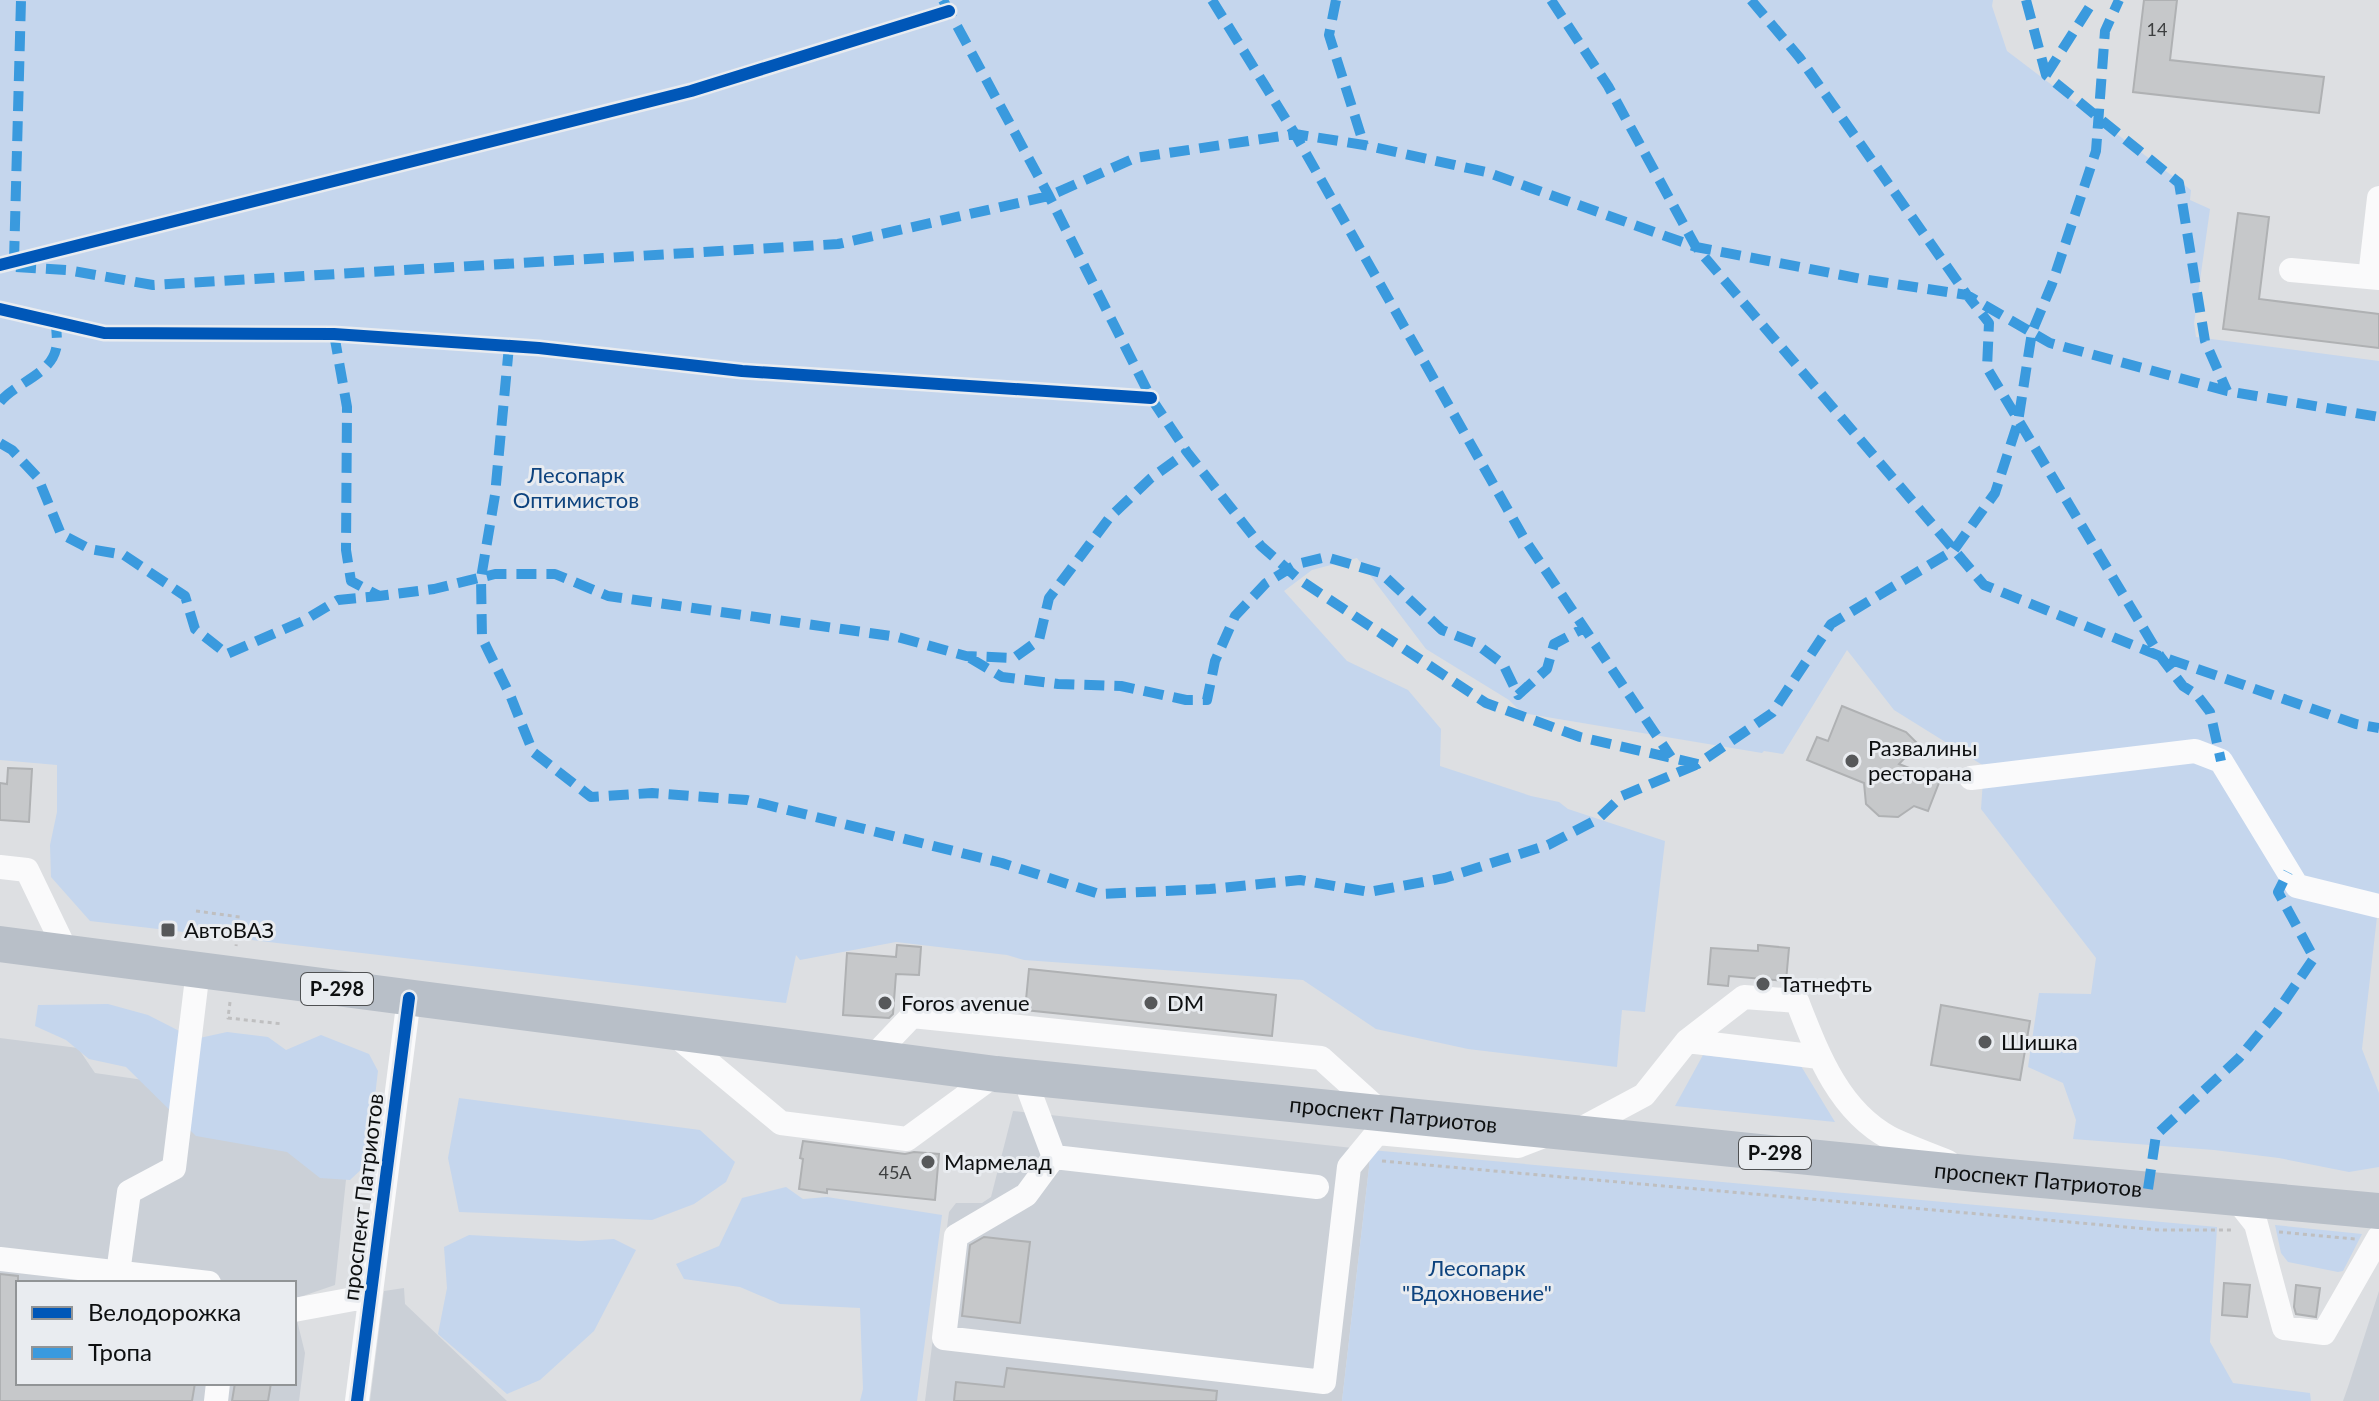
<svg xmlns="http://www.w3.org/2000/svg" width="2379" height="1401" viewBox="0 0 2379 1401" font-family="Lato,sans-serif">
<rect width="100%" height="100%" fill="#dddfe2"/>
<path fill="#cbd0d7" d="M0 1038 78 1048 95 1073 192 1087 349 1151 335 1285 294 1299V1283H18V1383H294V1308L305 1353 299 1401H0Z
M1013 1111 1371 1150 1342 1401H925L949 1212 956 1203H982L991 1197Z
M404 1288 405 1304 507 1401H370L384 1291Z
M2379 1291V1401H2343L2349 1384Z"/>
<path fill="#c5d6ed" d="M0 0H1993L1992 6 2007 51 2191 190 2190 200 2210 209 2194 323 2196 337 2379 361V899L2362 1049 2379 1093V1167L2349 1172 2279 1158 2214 1150 2073 1139 2076 1120 2063 1083 2028 1067 2039 993 2091 994 2096 958 1981 809 1984 766 1894 710 1847 650 1783 754 1764 751 1762 753 1522 713 1509 700 1426 649 1357 558 1312 570 1284 591 1347 661 1408 690 1441 729 1440 766 1531 796 1559 802 1568 809 1665 841 1645 1012 1622 1010 1617 1067 1468 1049 1376 1029 1303 980 1024 960 1007 955 896 942 800 960 796 955 786 1003 90 921 51 877 50 845 57 812V765L0 760Z
M108 1004 148 1015 195 1039 227 1032 268 1037 286 1050 321 1035 369 1054 378 1071 367 1164 350 1180 320 1178 287 1152 196 1136 126 1067 89 1059 66 1040 35 1026 38 1005Z
M1703 1055 1801 1066 1835 1122 1675 1106Z
M459 1098 700 1130 735 1162 726 1182 694 1204 652 1220 459 1212 448 1158Z
M1371 1150 2217 1227 2210 1342 2233 1383 2310 1393 2311 1401H1342Z
M786 1187 803 1199 827 1197 942 1215 917 1401H860L863 1389 860 1308 780 1304 740 1287 684 1279 676 1264 719 1246 742 1198Z
M2275 1225 2362 1234 2343 1271 2338 1272 2288 1262 2281 1253Z
M469 1235 581 1241 614 1239 636 1250 594 1331 540 1380 507 1394 438 1334 447 1288 444 1247Z"/>
<path fill="#c6c8ca" stroke="#afb1b3" stroke-width="2" d="M2144 0H2177L2170 60 2324 77 2319 113 2133 92Z
M2238 213 2269 217 2259 299 2379 314V348L2223 329Z
M1842 706 1906 732 1918 744 1899 764 1940 780 1928 811 1914 806 1898 817 1879 816 1866 804 1864 783 1807 760 1817 737 1828 741Z
M8 768 32 769 29 822 0 820V783L7 784Z
M897 945 921 947 919 975 896 974 893 1014 889 1018 843 1015 847 953 896 957Z
M1758 945 1789 948 1786 981 1729 976 1728 986 1708 984 1711 948 1758 951Z
M1029 969 1276 995 1272 1036 1025 1010Z
M1941 1005 2030 1021 2020 1080 1931 1065Z
M803 1141 905 1154 914 1152 939 1154 935 1200 827 1189V1193L799 1189 803 1159 800 1158Z
M984 1237 1030 1242 1020 1323 962 1316 970 1245Z
M0 1274 18 1276V1383H195L192 1401H0Z
M2224 1283 2250 1285 2247 1317 2222 1315Z
M2296 1285 2320 1288 2316 1317 2296 1314 2294 1307Z
M1007 1368 1217 1391 1216 1401H954L956 1382 1004 1387Z
M235 1383H271L268 1401H232Z"/>
<g fill="none" stroke-linecap="round" stroke-linejoin="round">
<path stroke="#bfbfc0" stroke-width="3" stroke-dasharray="4 4" stroke-linecap="butt" d="M196 911 240 917 236 946
M230 1002 228 1018 283 1024
M1382 1161 2159 1230H2232
M2279 1232 2355 1239"/>
<path stroke="#fafafb" stroke-width="24" d="M2291 270 2379 278
M2370 277 2379 198
M1971 778 2195 751 2221 761 2297 886 2379 906
M0 867 27 870 67 953
M674 1034 781 1123 907 1139 996 1074
M1687 1041 1819 1057
M871 1059 912 1016 1321 1058 1382 1113
M1024 1077 1054 1157 1026 1195 956 1236 944 1338 1324 1382 1349 1167 1377 1133 1518 1146 1549 1134
M1575 1132 1644 1095 1687 1041 1744 997 1797 1001C1817 1052 1838 1110 1890 1138 1908 1147 1929 1154 1948 1162
M1054 1157 1317 1187
M2237 1200 2256 1224 2284 1328 2324 1333 2379 1237
M0 1259 209 1283
M118 1273 129 1192 174 1168 198 970
M294 1310 370 1296
M216 1401 218 1383
M357 1401 409 998"/>
<path stroke="#b8bfc8" stroke-width="36" id="s1" d="M0 944 996 1074 1976 1174 2379 1211"/>
<path stroke="#3a9ade" stroke-width="10" stroke-dasharray="20 10" stroke-linecap="butt" d="M943 0 1049 196 1151 398 1187 452 1261 546 1300 580 1486 703 1580 737 1698 764 1772 713 1831 624 1954 550 1995 493 2018 422 2032 332 2052 284 2096 151 2105 31 2119 0
M1212 0 1295 134 1525 540 1671 757
M1336 0 1329 35 1364 145
M1551 0 1608 86 1696 247 1984 585 2160 656 2356 724 2379 728
M1751 0 1799 57 1967 295 1989 323 1987 368 2160 656 2183 686 2197 695 2210 712 2221 761
M2026 0 2046 75 2179 183 2205 341 2227 391
M2046 75 2094 0
M14 261 21 0
M16 267 67 270 153 285 838 244 1049 196 1135 158 1295 134 1364 145 1486 172 1696 247 1862 279 1967 295 2050 343 2227 391 2379 417
M334 334 347 407 346 550 351 581 379 596 434 589 495 574H555L608 596 898 637 966 656 1014 658 1039 640 1049 598 1110 517 1151 478 1187 452
M509 346 495 495 481 578 482 638 510 695 533 752 591 797 652 793 747 800 1002 863 1099 894 1210 889 1300 880 1369 892 1445 878 1548 845 1598 819 1622 796 1698 764
M0 402C15 383 50 375 56 349 58 341 56 331 56 323
M0 443 12 450 38 478 61 534 90 549 124 555 185 596 195 629 227 654 303 621 338 600 379 596
M970 658 1002 677 1058 684 1121 686 1186 700H1207L1215 661 1235 616 1266 583 1297 564 1326 557 1381 573 1442 630 1475 643 1503 664 1518 695 1547 669 1554 644 1584 628
M2148 1189 2156 1135 2239 1058 2277 1012 2314 958 2278 892 2288 872"/>
<g stroke="#e9ecf0" stroke-width="17">
<path id="cycleway" d="M0 265 691 91 949 11
M0 309 104 333 334 334 539 348 742 371 1151 398
M357 1401 409 998"/>
</g>
<use href="#cycleway" stroke="#0057b8" stroke-width="12"/>
</g>
<g fill="#56585a" stroke="#e9ecf0" stroke-width="3">
<circle cx="1852" cy="761" r="8"/>
<rect x="160" y="922" width="16" height="16" rx="4"/>
<circle cx="1763" cy="984" r="8"/>
<circle cx="885" cy="1003" r="8"/>
<circle cx="1151" cy="1003" r="8"/>
<circle cx="1985" cy="1042" r="8"/>
<circle cx="928" cy="1162" r="8"/>
</g>
<g text-anchor="middle" stroke-width="6" stroke-linejoin="round" paint-order="stroke">
<g font-size="18" fill="#3d3f40">
<text x="2157" y="36">14</text>
<text x="895" y="1179">45А</text>
</g>
<g fill="#e9ecf0" stroke="#4f5153" stroke-width="2">
<rect x="301" y="973" width="72" height="32" rx="6"/>
<rect x="1739" y="1137" width="72" height="32" rx="6"/>
</g>
<g font-size="20" font-weight="bold" fill="#0d0f10">
<text x="337" y="996">Р-298</text>
<text x="1775" y="1160">Р-298</text>
</g>
<g font-size="22" fill="#0e437e" stroke="#e9ecf0">
<text x="576" y="483">Лесопарк<tspan x="576" dy="25">Оптимистов</tspan></text>
<text x="1477" y="1276">Лесопарк<tspan x="1477" dy="25">"Вдохновение"</tspan></text>
</g>
<g font-size="22" fill="#0d0f10" stroke="#e9ecf0" text-anchor="start">
<text x="1868" y="756">Развалины<tspan x="1868" dy="25">ресторана</tspan></text>
<text x="184" y="938">АвтоВАЗ</text>
<text x="1779" y="992">Татнефть</text>
<text x="901" y="1011">Foros avenue</text>
<text x="1167" y="1011">DM</text>
<text x="2001" y="1050">Шишка</text>
<text x="944" y="1170">Мармелад</text>
</g>
<g font-size="22" fill="#0d0f10" stroke="#e9ecf0">
<text dy="8" stroke="none"><textPath href="#s1" startOffset="1404">проспект Патриотов</textPath></text>
<text dy="8" stroke="none"><textPath href="#s1" startOffset="2052">проспект Патриотов</textPath></text>
<text transform="translate(363 1197) rotate(-83)" y="8">проспект Патриотов</text>
</g>
</g>
<rect x="16" y="1281" width="280" height="104" fill="#e9ecf0" stroke="#919496" stroke-width="2"/>
<rect x="32" y="1307" width="40" height="12" fill="#0057b8" stroke="#919496" stroke-width="2"/>
<text x="88" y="1321" font-size="24" fill="#0d0f10">Велодорожка</text>
<rect x="32" y="1347" width="40" height="12" fill="#3a9ade" stroke="#919496" stroke-width="2"/>
<text x="88" y="1361" font-size="24" fill="#0d0f10">Тропа</text>
</svg>
